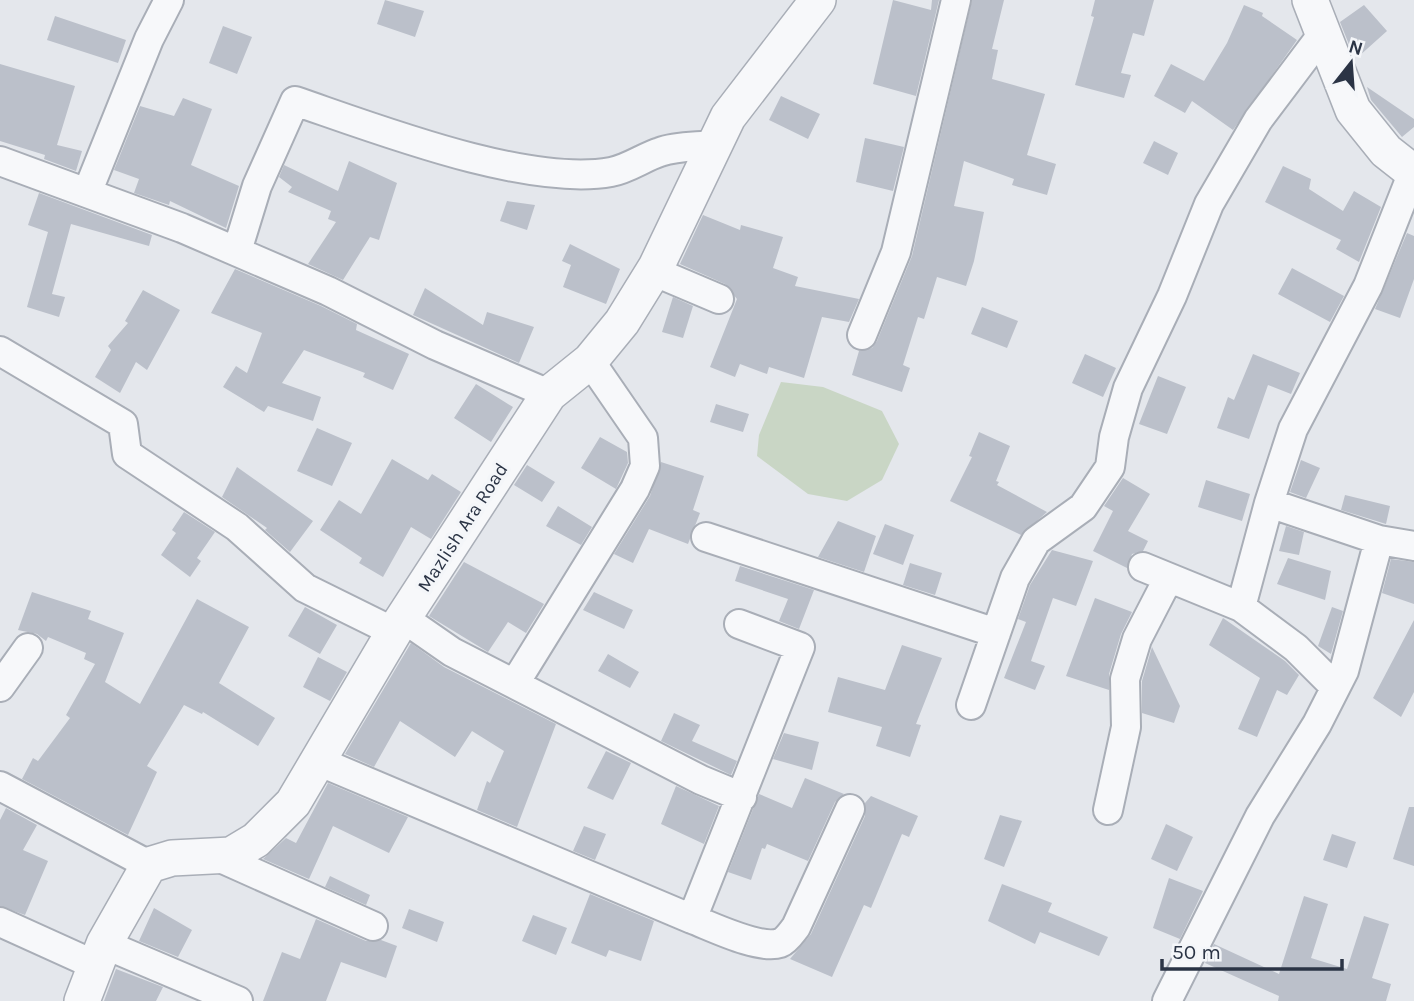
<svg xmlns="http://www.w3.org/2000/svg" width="1414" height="1001" viewBox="0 0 1414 1001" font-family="Karla,sans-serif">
<rect width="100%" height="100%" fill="#e4e7ec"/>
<path fill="#c9d6c5" d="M781 382 823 387 882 411 899 444 882 480 847 501 808 494 757 456 759 435Z"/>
<path fill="#bbc0ca" d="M385 0 424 11 415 37 377 24Z
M893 0 931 10 932 0H939L916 96 873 84Z
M972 0H1004L992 49 998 50 992 79 1045 94 1027 155 1056 164 1047 195 1012 185 1014 179 964 161 954 206 984 212 974 261 966 286 937 277 924 319 918 317 903 365 910 368 902 392 852 375 859 351 872 348 877 341 912 256Z
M1095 0H1154L1144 36 1133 33 1121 73 1131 75 1124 98 1075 85 1094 17 1091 16Z
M1244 5 1263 13 1262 16 1297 40 1233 130 1192 101 1185 113 1154 96 1171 64 1204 81 1227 43Z
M1364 5 1387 31 1358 57 1350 47 1340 22Z
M55 16 126 40 118 63 47 40Z
M223 26 252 37 237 74 209 63Z
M0 64 75 86 57 145 82 151 76 171 44 159 45 155 0 141Z
M1367 87 1414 119V127L1402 137 1371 100Z
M781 96 820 114 808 139 769 120Z
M183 98 212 109 191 165 239 186 226 228 170 201 169 205 134 193 139 179 114 170 140 106 174 116Z
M865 138 904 147 893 191 856 182Z
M1154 141 1178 153 1168 175 1143 163Z
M349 161 397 183 379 240 370 237 343 280 308 264 336 222 328 219 331 211 288 192 292 187 279 177 284 165 338 191Z
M1283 166 1311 179 1309 189 1343 211 1354 191 1381 207 1359 262 1336 249 1341 240 1265 202Z
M39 193 152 235 149 246 71 224 52 294 65 297 59 317 27 307 48 232 28 225Z
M507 201 535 205 527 230 500 221Z
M703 215 740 230 741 225 783 237 773 268 798 277 795 286 859 299 849 322 822 317 804 378 769 367 767 374 740 364 735 377 710 367 737 299 725 284 680 264Z
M1407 233 1414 236V279L1400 318 1375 309Z
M570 244 620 269 606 304 563 287 571 265 562 261Z
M1292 268 1344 296 1330 322 1278 294Z
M235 269 321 306 357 324 356 330 409 354 393 390 363 377 365 373 304 350 282 383 321 397 313 421 268 406 264 412 223 387 236 366 247 373 262 333 211 313Z
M425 288 483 325 487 312 534 327 519 363 413 315Z
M143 290 180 310 147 370 136 362 120 393 95 377 111 350 108 346 128 323 125 321Z
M673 297 693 306 683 338 662 332Z
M982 307 1018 321 1007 348 971 334Z
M1085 354 1116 368 1103 397 1072 383Z
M1253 354 1300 373 1291 394 1268 385 1249 439 1217 428 1228 397 1234 400Z
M1158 376 1186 387 1167 434 1139 424Z
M476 384 513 407 491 442 454 418Z
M716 404 749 414 743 432 710 422Z
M317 428 352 443 332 486 297 471Z
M979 432 1010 446 996 481 999 482 997 485 1047 512 1021 535 950 501 972 457 969 456Z
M600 437 627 452 628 463 616 489 581 468Z
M392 459 428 480 432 474 461 492 431 539 411 527 383 577 359 563 362 558 320 530 339 500 361 514Z
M1301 460 1320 468 1306 498 1290 492Z
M661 462 704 476 693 510 700 513 688 544 649 529 633 563 614 554 650 496Z
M527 465 555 482 542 502 514 485Z
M237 467 313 521 290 552 265 530 267 528 222 497Z
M1123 478 1150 494 1128 531 1148 541 1143 551 1132 554 1127 568 1093 551 1113 511 1104 506Z
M1206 480 1250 494 1242 521 1198 507Z
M1345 495 1390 506 1386 524 1341 510Z
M558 506 592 527 581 545 546 526Z
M184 512 215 532 197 558 201 561 190 577 161 555 176 533 172 530Z
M838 521 876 536 864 572 818 557Z
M885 524 914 535 903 565 873 554Z
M1286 526 1304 532 1299 555 1279 551Z
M1052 550 1093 561 1076 606 1053 598 1031 661 1045 666 1035 690 1004 678 1026 622 1018 619 1030 585Z
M1288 558 1331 571 1325 600 1277 584Z
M1391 559 1414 562V604L1382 593Z
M464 562 544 604 526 633 508 622 488 652 429 616Z
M910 563 942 573 935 595 903 585Z
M740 566 814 590 799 629 779 621 788 599 735 581Z
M32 592 91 611 88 619 124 633 105 682 140 704 197 599 249 627 219 683 275 718 258 746 203 712 202 714 184 705 147 766 157 772 128 835 22 779 33 758 38 761 70 718 66 715 95 664 84 659 86 653 48 637 46 641 37 634 18 630Z
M594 592 633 610 624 629 583 610Z
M1095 598 1132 612 1121 634 1109 674V690L1066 676Z
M305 607 337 625 320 654 288 636Z
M1332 607 1343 611 1331 654 1318 646Z
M1223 618 1285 661 1299 675 1287 695 1277 690 1257 737 1238 729 1260 678 1209 645Z
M1414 620V692L1401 717 1373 698Z
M411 643 444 667 556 724 517 827 477 810 487 781 490 783 504 751 472 731 455 757 400 721 374 767 345 754Z
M902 645 942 658 916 724 921 725 910 757 876 746 882 727 828 712 838 677 885 690Z
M1152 647 1180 706 1174 723 1142 713V681Z
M608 654 639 672 630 688 598 671Z
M318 657 347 672 330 701 303 687Z
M674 713 700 725 692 741 737 761 731 775 661 741Z
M784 733 819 742 812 770 773 759Z
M606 751 631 763 613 800 587 788Z
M805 778 844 794 835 802 808 861 767 844 765 849 762 848 751 880 728 872 759 794 792 808Z
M328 783 408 817 389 853 333 826 309 879 263 859 286 838 296 843Z
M676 786 719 806 704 844 661 824Z
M871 796 918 816 909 837 902 834 871 908 864 905 832 977 790 959 811 934 865 816V803Z
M1409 807H1414V866L1393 859Z
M6 808 37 825 23 850 48 861 25 915 0 906V820Z
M1000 815 1022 821 1004 867 984 859Z
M1166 824 1193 837 1177 871 1151 859Z
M584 826 606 834 595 860 573 851Z
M1332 834 1356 842 1347 868 1323 860Z
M330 876 370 895 366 905 325 887Z
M1169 878 1203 891 1180 939 1153 928Z
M1002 884 1052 903 1048 912 1108 937 1099 956 1040 932 1035 944 988 921Z
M590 894 654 921 641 961 609 950 606 957 571 943Z
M1304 896 1328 904 1311 958 1347 969 1364 916 1389 924 1372 978 1391 984 1386 1001H1278L1279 996 1205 963 1214 944 1279 974Z
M154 908 192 930 178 957 139 941Z
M409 909 444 922 437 942 402 928Z
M533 915 567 928 556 955 522 941Z
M316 919 366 941 381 940 397 946 386 978 341 962 326 1001H263L282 952 300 959Z
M116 969 163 987 156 1001H104Z"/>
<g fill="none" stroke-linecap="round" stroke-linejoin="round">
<g stroke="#a9aeb7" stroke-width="32">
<path id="minor" d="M0 161 182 228 328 291 435 345 549 394
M87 193 149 39 169 0
M237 251 257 186 295 101C377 129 527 187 611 172 628 169 644 157 660 152 676 146 696 147 713 145
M653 271 719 299
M862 335 896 252 956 0
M0 351 123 424 127 454 237 527 305 588 394 632
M1269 503 1379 540 1414 546
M706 537 996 633
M1143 567 1241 607 1296 648 1335 687
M1241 607 1269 503 1293 429 1368 286 1413 172
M403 618 452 652 701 780 742 797
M515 683 635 489 645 466 643 438 590 361
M0 687 28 648
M971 705 1015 578 1036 541 1083 507 1110 467 1114 437 1128 388 1172 296 1209 204 1258 120 1322 35
M318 761 692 919C713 927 759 950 780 943 787 940 791 933 796 927L850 809
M0 786 149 865
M1108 810 1126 727 1125 679 1137 639 1168 579
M216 856 373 926
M692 919 800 647 739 624
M0 922 95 965
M104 944 238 1001
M1167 1001 1260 816 1317 724 1344 671 1379 540"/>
</g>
<g stroke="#a9aeb7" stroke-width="38">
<path id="tertiary" d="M1310 0 1353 110 1386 151 1414 173
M82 1001 104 944 149 865 172 858 231 855 256 840 293 803 394 632 549 394 590 361 622 322 656 267 728 117 818 0"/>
</g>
<use href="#minor" stroke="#f7f8fa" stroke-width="28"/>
<use href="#tertiary" stroke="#f7f8fa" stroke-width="35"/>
</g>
<g text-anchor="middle" stroke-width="7" stroke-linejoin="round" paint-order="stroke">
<g font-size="19" fill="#2b3445" stroke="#f4f6f9">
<text transform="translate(462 527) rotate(-57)" y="7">Mazlish Ara Road</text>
</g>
</g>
<g transform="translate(1351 63) rotate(17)" stroke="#f4f6f9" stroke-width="5" paint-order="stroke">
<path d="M0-5L12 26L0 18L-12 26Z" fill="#2b3445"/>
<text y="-10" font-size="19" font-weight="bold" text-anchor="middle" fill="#2b3445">N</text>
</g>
<path d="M1162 959v10h180v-10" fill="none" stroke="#2b3445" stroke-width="3.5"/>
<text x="1172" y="959" font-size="21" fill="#2b3445" stroke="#f4f6f9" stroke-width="5" paint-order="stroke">50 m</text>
</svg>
